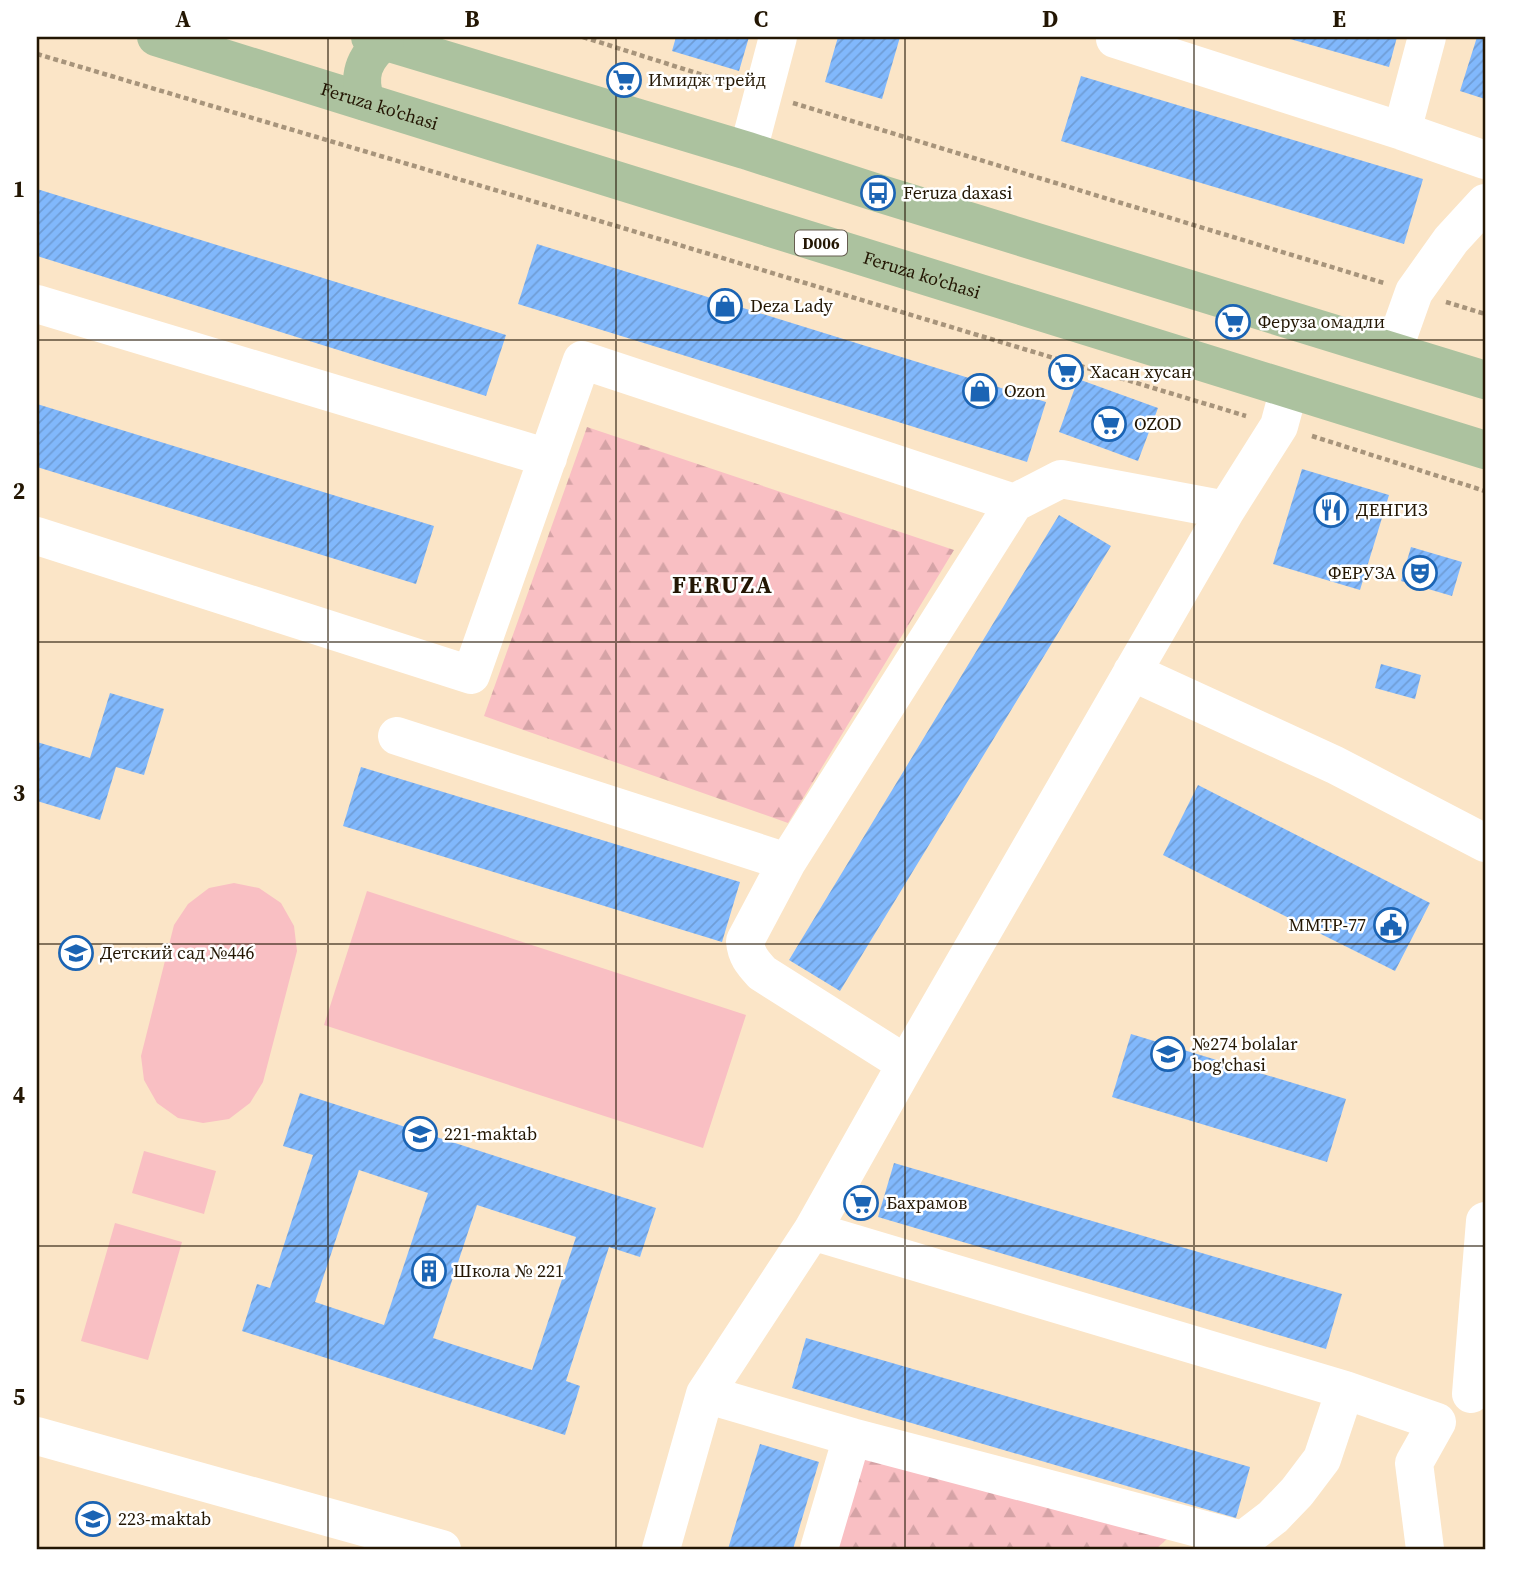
<svg xmlns="http://www.w3.org/2000/svg" width="1522" height="1586" viewBox="0 0 1522 1586" font-family="'Source Serif 4',serif">
<defs>
<pattern id="forest-firs" width="22" height="20" patternUnits="userSpaceOnUse" patternTransform="scale(1.75)"><rect width="22" height="20" fill="#f9bfc3"/><path d="M5 1l3.5 6h-7zM16 11l3.5 6h-7z" fill="#d5a3a6"/></pattern>
<pattern id="building-hatch" width="6" height="6" patternUnits="userSpaceOnUse" patternTransform="scale(1.75)"><rect width="6" height="6" fill="#81b8fc"/><path d="M-1 1l2-2M0 6l6-6M5 7l2-2" fill="none" stroke="#6f9dd6"/></pattern>
</defs>
<rect width="100%" height="100%" fill="#fbe5c7"/>
<path fill="url(#forest-firs)" d="M587 427 954 550 788 823 484 716Z
M866 1455 1167 1539 1156 1549H834Z"/>
<path fill="#f9bfc3" d="M234 883 259 888 281 903 294 926 297 951 263 1082 250 1103 229 1119 203 1123 178 1118 157 1103 144 1080 141 1056 174 925 188 904 209 888Z
M367 891 746 1015 703 1148 324 1025Z
M144 1151 216 1171 204 1214 132 1193Z
M115 1223 182 1242 148 1360 81 1341Z"/>
<path fill="url(#building-hatch)" fill-rule="evenodd" d="M676 37H749L739 71 672 51Z
M838 37H900L882 99 825 82Z
M1283 37H1397L1389 67Z
M1477 37H1485V99L1460 91Z
M1081 76 1423 179 1404 244 1061 141Z
M37 189 506 335 486 396 37 256Z
M537 244 1046 402 1027 462 518 304Z
M1078 379 1158 408 1138 461 1059 432Z
M37 404 434 526 416 584 37 467Z
M1302 469 1389 495 1360 590 1273 564Z
M1059 515 1111 546 840 991 789 960Z
M1411 547 1462 562 1452 596 1401 581Z
M1381 664 1421 675 1415 699 1375 688Z
M110 693 164 709 144 775 116 767 100 820 37 801V742L90 758Z
M361 767 740 882 722 942 343 826Z
M1198 785 1430 903 1395 971 1163 855Z
M1131 1034 1346 1099 1327 1162 1112 1097Z
M300 1093 656 1208 640 1257 609 1247 566 1381 580 1386 565 1435 242 1331 257 1284 270 1288 313 1155 283 1146ZM359 1170 428 1193 384 1325 315 1302ZM477 1205 576 1237 532 1370 433 1338Z
M894 1163 1342 1294 1326 1349 878 1217Z
M806 1338 1250 1467 1236 1518 792 1388Z
M760 1444 819 1462 793 1549H728Z"/>
<g fill="none" stroke-linecap="round" stroke-linejoin="round">
<path stroke="#a7947b" stroke-width="4.5" stroke-dasharray="5 3.5" stroke-linecap="butt" d="M583 37 731 84
M37 54 613 225 1246 416
M793 103 1384 283
M1446 302 1485 314
M1312 436 1485 491"/>
<path stroke="#fff" stroke-width="38" d="M1116 37 1115 39 1402 131 1485 160
M1402 131 1427 37
M748 151 778 37
M37 304 548 458
M1393 351 1414 292 1451 240 1485 203
M37 536 471 675 582 360 1014 503 1061 479 1226 510
M1132 672 1335 765 1485 843
M397 736 787 862 1014 503
M787 862 745 941C746 955 752 962 762 973L906 1064
M812 1231 1345 1390 1437 1422 1414 1463 1425 1549
M705 1394 852 1437 1243 1540 1232 1549
M1471 1394 1485 1221
M37 1436 442 1549
M1243 1540 1273 1517 1297 1492 1322 1459 1345 1390
M661 1549 705 1394 812 1231 906 1064 1226 510 1279 426 1289 389
M819 1549 852 1437"/>
<g stroke="#acc29f" stroke-width="38">
<path id="s1" d="M156 37 1485 450"/>
<path d="M370 37 748 151 878 193 1485 380"/>
<path d="M366 102C357 76 363 58 385 41"/>
</g>
</g>
<path fill="none" stroke="#231603" stroke-width="2" stroke-opacity="0.55" d="M328 37V1549M616 37V1549M905 37V1549M1194 37V1549M37 340H1485M37 642H1485M37 944H1485M37 1246H1485"/>
<defs>
<g id="supermarket-ring" transform="scale(1.75)"><circle r="9.5" fill="#fff" stroke="#1b64b4" stroke-width="1.5"/><path d="M-6-5.5h2.5l.6 2H6L4.5 2H-2.5L-4.4-4H-6ZM-1.5 3.2a1.3 1.3 0 1 0 .1 0ZM3 3.2a1.3 1.3 0 1 0 .1 0Z" fill="#1b64b4"/></g>
<g id="bus-ring" transform="scale(1.75)"><circle r="9.5" fill="#fff" stroke="#1b64b4" stroke-width="1.5"/><path d="M-5-6H5V4H4V6H2V4H-2V6H-4V4H-5ZM-3.5-4V0h7V-4ZM-3.5 1.2v1.5H-2V1.2ZM2 1.2v1.5H3.5V1.2Z" fill="#1b64b4"/></g>
<g id="shop-ring" transform="scale(1.75)"><circle r="9.5" fill="#fff" stroke="#1b64b4" stroke-width="1.5"/><path d="M-5-2.5h2.3a2.7 3.5 0 0 1 5.4 0H5L5.5 6h-11ZM-1.5-2.5h3a1.5 2.3 0 0 0-3 0Z" fill="#1b64b4"/></g>
<g id="restaurant-ring" transform="scale(1.75)"><circle r="9.5" fill="#fff" stroke="#1b64b4" stroke-width="1.5"/><path d="M-5-6h1v4h1v-4h1v4h1v-4h1v5L-1.5 .5V6h-2V.5L-5-1ZM5-6V6H3V1.5H1.5Q1.5-4 5-6Z" fill="#1b64b4"/></g>
<g id="theatre-ring" transform="scale(1.75)"><circle r="9.5" fill="#fff" stroke="#1b64b4" stroke-width="1.5"/><path d="M-5-5.5Q0-4 5-5.5V0Q5 5 0 6Q-5 5-5 0ZM-3.3-2.5H-1v1.5H-3.3ZM1-2.5H3.3v1.5H1ZM-2.8 1Q0 5.5 2.8 1Z" fill="#1b64b4"/></g>
<g id="civic-ring" transform="scale(1.75)"><circle r="9.5" fill="#fff" stroke="#1b64b4" stroke-width="1.5"/><path d="M-.6-6.5H3V-4.5H.6V-3L4-1V1h2V6H-6V1h2V-1L-.6-3ZM-1.2 2.5V6h2.4V2.5Z" fill="#1b64b4"/></g>
<g id="school-ring" transform="scale(1.75)"><circle r="9.5" fill="#fff" stroke="#1b64b4" stroke-width="1.5"/><path d="M0-5L7-2L0 1L-7-2ZM-4 1L0 2.5L4 1V4Q0 6-4 4Z" fill="#1b64b4"/></g>
<g id="building-ring" transform="scale(1.75)"><circle r="9.5" fill="#fff" stroke="#1b64b4" stroke-width="1.5"/><path d="M-4-6H4V6H1V3H-1V6H-4ZM-2.5-4.3h1.7v1.8h-1.7ZM.8-4.3h1.7v1.8H.8ZM-2.5-1h1.7V.8h-1.7ZM.8-1h1.7V.8H.8Z" fill="#1b64b4"/></g>
</defs>
<g fill-rule="evenodd">
<use href="#supermarket-ring" x="624" y="80"/>
<use href="#bus-ring" x="878" y="193"/>
<use href="#shop-ring" x="725" y="306"/>
<use href="#supermarket-ring" x="1233" y="322"/>
<use href="#supermarket-ring" x="1066" y="372"/>
<use href="#shop-ring" x="980" y="391"/>
<use href="#supermarket-ring" x="1109" y="424"/>
<use href="#restaurant-ring" x="1331" y="510"/>
<use href="#theatre-ring" x="1420" y="573"/>
<use href="#civic-ring" x="1391" y="925"/>
<use href="#school-ring" x="76" y="953"/>
<use href="#school-ring" x="1168" y="1054"/>
<use href="#school-ring" x="420" y="1134"/>
<use href="#supermarket-ring" x="861" y="1203"/>
<use href="#building-ring" x="429" y="1271"/>
<use href="#school-ring" x="93" y="1519"/>
</g>
<g text-anchor="middle" stroke-width="5" stroke-linejoin="round" paint-order="stroke">
<rect fill="#fff" stroke="#655c4f" stroke-width="2" x="795" y="230.5" width="52" height="25" rx="5"/>
<g font-size="16" font-weight="bold" fill="#231603">
<text x="821" y="249">D006</text>
</g>
<g font-size="18" fill="#231603" stroke="#fff" text-anchor="start">
<text x="648" y="86">Имидж трейд</text>
<text x="903" y="199">Feruza daxasi</text>
<text x="750" y="312">Deza Lady</text>
<text x="1258" y="328">Феруза омадли</text>
<text x="1090" y="378">Хасан хусан</text>
<text x="1004" y="397">Ozon</text>
<text x="1134" y="430">OZOD</text>
<text x="1356" y="516">ДЕНГИЗ</text>
<text x="1396" y="579" text-anchor="end">ФЕРУЗА</text>
<text x="1366" y="931" text-anchor="end">MMTP-77</text>
<text x="100" y="959">Детский сад №446</text>
<text x="1192" y="1050">№274 bolalar<tspan x="1192" dy="21">bog'chasi</tspan></text>
<text x="444" y="1140">221-maktab</text>
<text x="886" y="1209">Бахрамов</text>
<text x="453" y="1277">Школа № 221</text>
<text x="118" y="1525">223-maktab</text>
</g>
<g font-size="18" fill="#231603" stroke="#fff">
<text dy="6" stroke="none"><textPath href="#s1" startOffset="234">Feruza ko'chasi</textPath></text>
<text dy="6" stroke="none"><textPath href="#s1" startOffset="802">Feruza ko'chasi</textPath></text>
</g>
<g font-size="24" font-weight="bold" letter-spacing="2" fill="#231603" stroke="#fff">
<text x="723" y="593">FERUZA</text>
</g>
</g>
<rect width="1522" height="1586" fill="none" stroke="#ffffff" stroke-width="77"/>
<rect x="38" y="38" width="1446" height="1510" fill="none" stroke="#231603" stroke-width="2.5"/>
<g font-size="23" text-anchor="middle" font-weight="bold" fill="#231603">
<text x="183" y="27">A</text>
<text x="472" y="27">B</text>
<text x="761" y="27">C</text>
<text x="1050" y="27">D</text>
<text x="1339" y="27">E</text>
<text x="19" y="197">1</text>
<text x="19" y="499">2</text>
<text x="19" y="801">3</text>
<text x="19" y="1103">4</text>
<text x="19" y="1405">5</text>
</g>
</svg>
